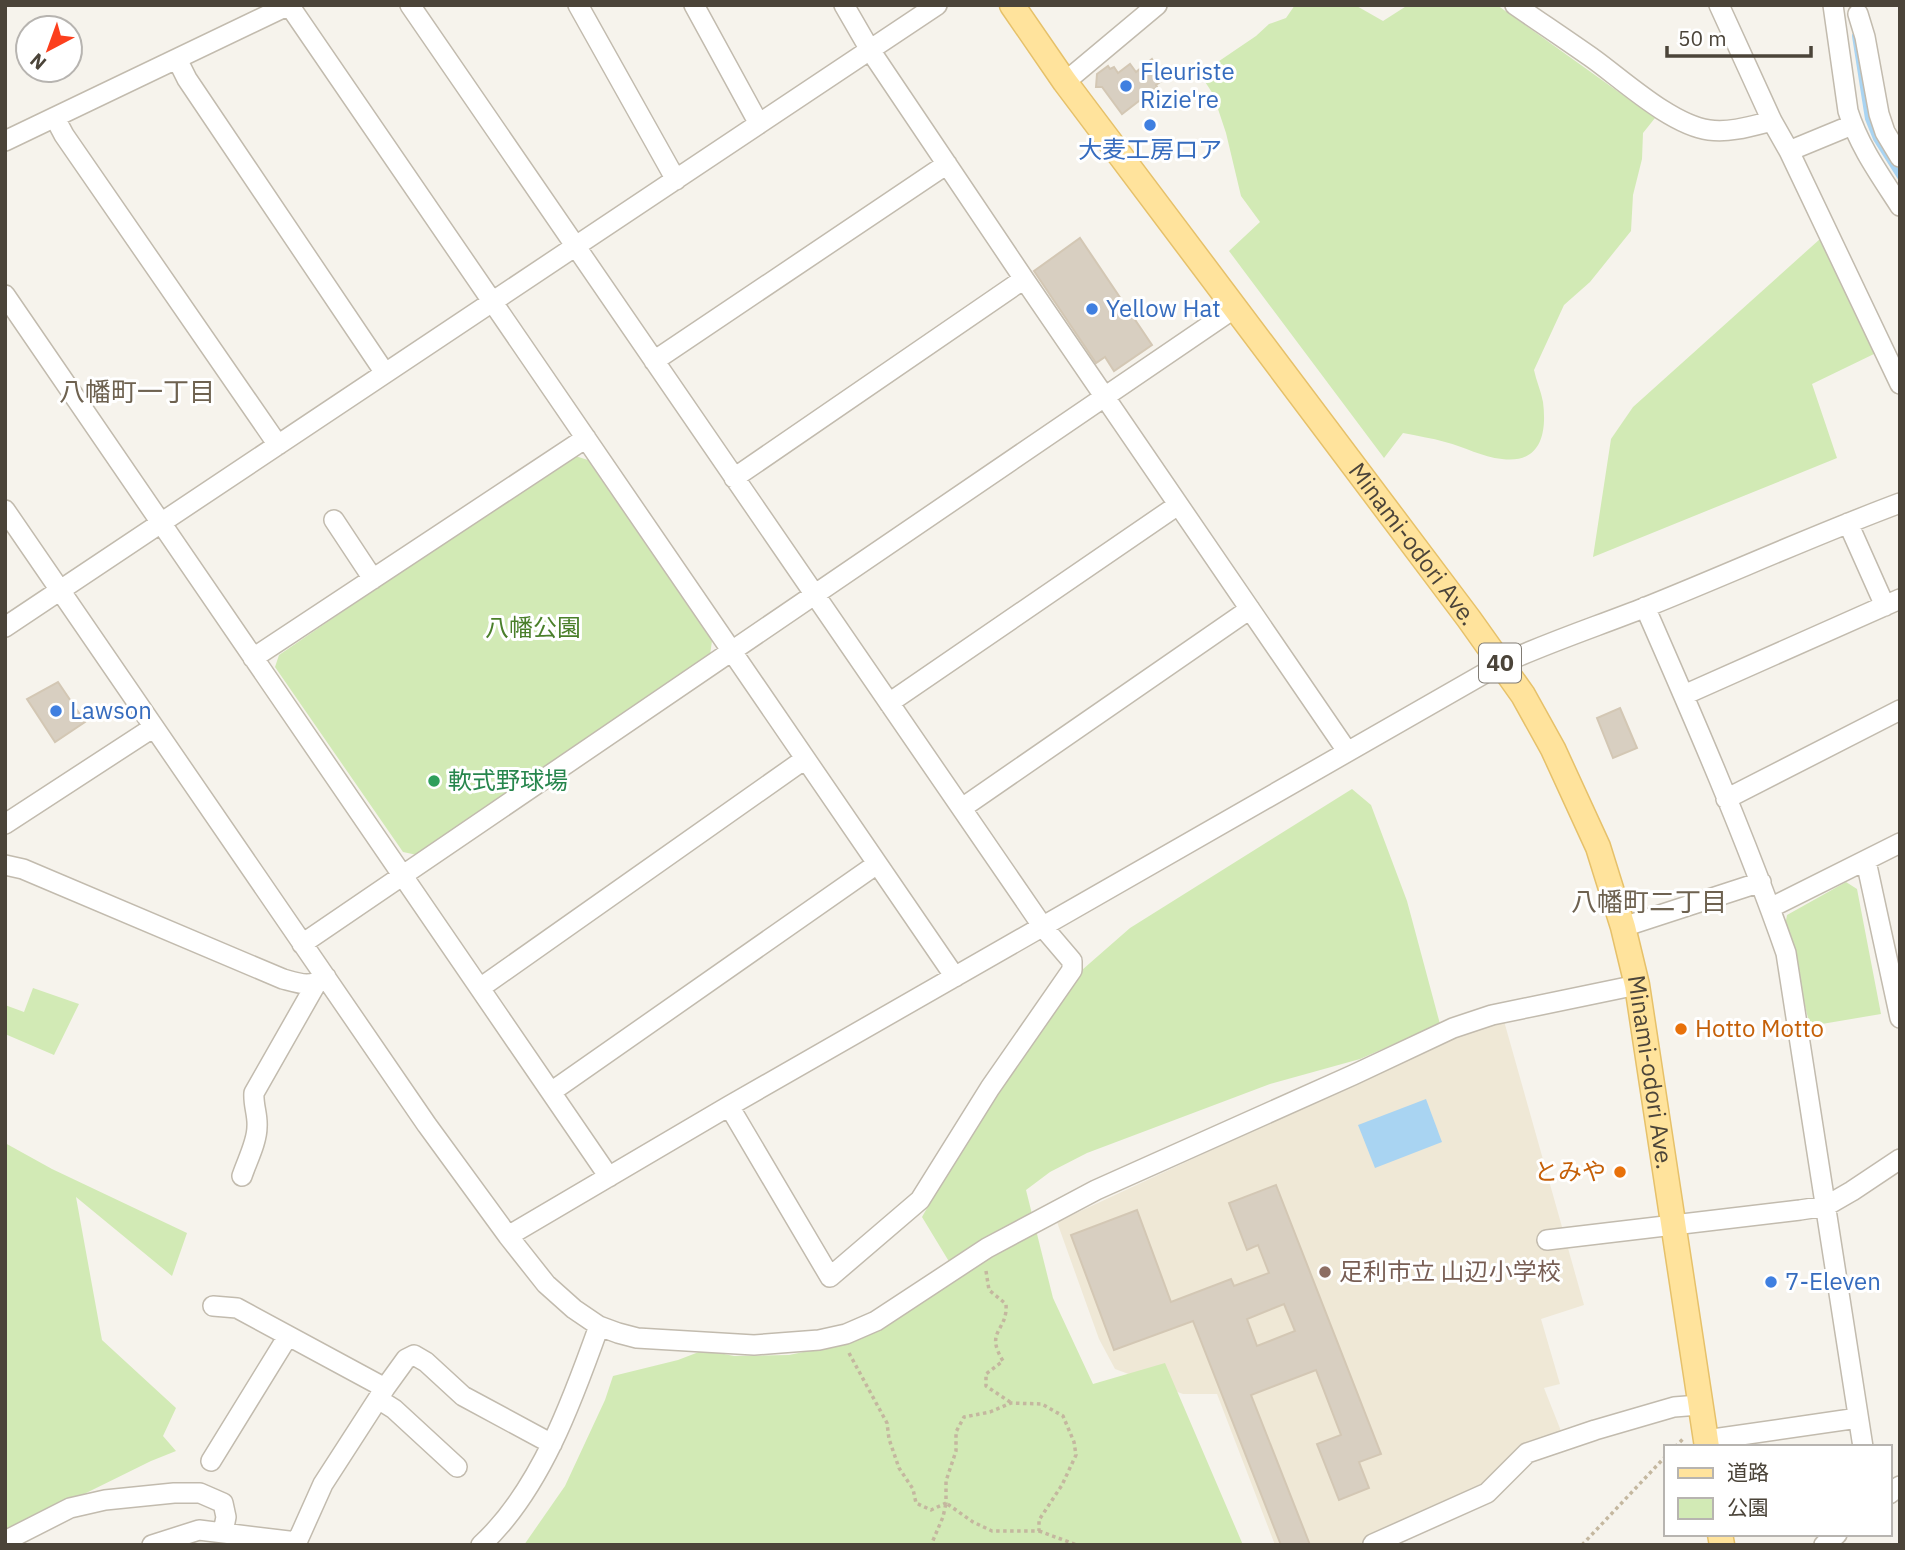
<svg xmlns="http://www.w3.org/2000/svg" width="1905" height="1550" viewBox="0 0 1905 1550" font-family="'IBM Plex Sans','Noto Sans JP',sans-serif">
<rect width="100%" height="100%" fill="#f6f3ec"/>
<path fill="#efe8d6" d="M1504 1021 1584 1305 1541 1319 1560 1384 1544 1388 1563 1436 1490 1485 1373 1545H1275L1217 1394H1183L1115 1369 1099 1339 1057 1222 1461 1034Z"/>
<path fill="#d2eab5" d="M1295 5H1355L1383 21 1408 5H1497L1655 118 1643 133 1642 159 1633 195 1631 231 1590 282 1564 305 1534 370C1536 380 1541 391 1543 402 1547 433 1541 464 1502 459 1482 457 1465 447 1445 442 1432 438 1417 436 1403 433L1384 458 1229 251 1260 222 1241 196 1226 133 1213 94 1200 74 1256 36 1269 24 1286 18Z
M1820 239 1876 353 1812 384 1837 458 1593 557 1611 439 1633 407Z
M572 455 588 460 712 641 710 655 417 855 403 852 275 667 279 655Z
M1352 789 1371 805 1407 901 1440 1024 1360 1059 1270 1084 1087 1153 1050 1172 1026 1190 1053 1298 1093 1384 1165 1363 1243 1545H524L565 1486 605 1400 613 1376 678 1360 704 1350 734 1356 789 1355 832 1346 875 1330 959 1278 922 1217 961 1148 1061 994 1082 970 1130 928Z
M1846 882 1857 889 1881 1014 1810 1026 1785 926 1787 915Z
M33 988 79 1004 54 1055 5 1034V1005L24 1012Z
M5 1143 52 1169 187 1233 172 1276 76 1197 102 1340 176 1408 163 1436 176 1451 151 1461 5 1533Z"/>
<path fill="#a9d4f2" d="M1426 1099 1442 1142 1375 1168 1358 1125Z"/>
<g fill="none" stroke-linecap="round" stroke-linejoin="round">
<path stroke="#a9d4f2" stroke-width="6" d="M1855 36 1868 119 1876 139 1900 177"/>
</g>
<path fill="#d8cfc1" stroke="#d3c7b4" stroke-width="2" fill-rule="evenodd" d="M1152 59 1166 78 1156 85 1157 87 1122 114 1102 87H1096L1097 74 1108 66 1110 69 1114 67 1118 73 1130 64 1136 72Z
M1080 238 1152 345 1114 371 1105 357 1096 363 1034 271Z
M58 682 85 722 55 742 27 699Z
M1620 708 1637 748 1613 758 1597 718Z
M1276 1185 1381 1454 1359 1462 1369 1488 1339 1500 1317 1444 1341 1435 1316 1370 1251 1395 1310 1545H1281L1193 1321 1114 1350 1071 1235 1137 1210 1171 1302 1231 1279 1234 1286 1269 1273 1258 1245 1247 1250 1229 1203ZM1284 1304 1295 1331 1257 1346 1247 1319Z"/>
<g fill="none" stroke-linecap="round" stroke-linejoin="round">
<g stroke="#c2bbae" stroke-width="22">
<path id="minor" d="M289 5 955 977
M410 5 1043 927 1072 961V970L990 1088 920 1200 830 1277 729 1106
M578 5 676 180
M694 5 759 124
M844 5 870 50 1024 279 1347 751
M1515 5C1541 23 1568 41 1595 60 1625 82 1672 125 1709 130 1730 133 1752 126 1772 121
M1719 5 1772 121 1789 151 1900 384
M1833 5 1848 111C1859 146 1880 175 1900 206
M1858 14 1865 37 1879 114 1885 132 1900 157
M177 59 187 79 385 373
M1065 82 1157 5
M55 118 64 135 278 445
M5 141 289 5
M1789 151 1852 125
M5 295 609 1177
M654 361 947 164
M734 478 1024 279
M5 510 427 1125 508 1236 546 1284 574 1309 599 1326 618 1333 637 1338 754 1345 819 1340 846 1334 876 1321 987 1248 1096 1190 1353 1075 1453 1028 1492 1015 1637 985
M334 520 373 579
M1848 523 1885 606
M1645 607C1695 721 1745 836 1786 953L1863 1447
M5 627 937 5
M253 658 586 438
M1684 695 1900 599
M889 703 1178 505
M1726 799 1900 710
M962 808 1250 609
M5 824 154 727
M1866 861 1900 1018
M5 865 23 869 283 979C301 984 310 988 326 977
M1770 908 1900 843
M1623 927 1761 882
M302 944 1235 308
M480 988 805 759
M551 1092 877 864
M242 1176C247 1161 257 1142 257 1127 258 1115 253 1105 254 1093L316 984
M508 1236 729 1106 1501 664C1549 642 1598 626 1646 607 1731 573 1814 535 1900 503
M1547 1240 1800 1210 1826 1206 1852 1191 1900 1159
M213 1306 237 1308 385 1388
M378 1399 394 1409 457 1467
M1706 1440 1858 1418
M211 1461 288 1336
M1889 1494 1900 1486
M5 1541 70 1508 105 1500 174 1493H200L223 1503 226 1517 223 1532
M1373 1544 1487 1493 1527 1453 1595 1430 1674 1407 1699 1405
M152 1545 199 1530 297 1542 323 1484 385 1388 406 1359 414 1355 426 1362 463 1396 552 1444
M481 1545C540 1491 573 1399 599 1326
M1824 1545 1837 1534"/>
</g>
<g stroke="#e6c16a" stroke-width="27">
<g id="major">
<path id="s1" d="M1012 5 1065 82 1469 619 1523 695 1553 749 1598 847 1623 927 1637 985 1707 1447"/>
<path d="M1720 1534 1722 1545"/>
</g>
</g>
<path stroke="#c4b79f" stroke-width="3.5" stroke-dasharray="3.5 3.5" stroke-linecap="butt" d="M986 1271 989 1290 1006 1304C1008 1332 984 1330 1003 1361L986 1374V1386L1010 1402
M849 1353 887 1423 889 1439 899 1468 913 1489 916 1503 931 1510 946 1503V1481L956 1451V1432L964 1417 990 1412 1011 1403 1042 1404 1063 1416 1074 1442 1076 1455 1062 1485 1039 1520V1531H992L973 1522 946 1503 943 1517 931 1545
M1675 1447 1684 1438
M1039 1531 1077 1545
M1582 1545 1665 1457"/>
<use href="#minor" stroke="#fff" stroke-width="19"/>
<use href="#major" stroke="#ffe39c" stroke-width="24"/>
</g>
<g fill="#3f7fe0" stroke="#fff" stroke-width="2.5">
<circle cx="1126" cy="86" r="7"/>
<circle cx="1150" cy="125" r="7"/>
<circle cx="1092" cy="309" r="7"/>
<circle cx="56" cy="711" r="7"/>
<circle cx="1771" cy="1282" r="7"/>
</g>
<circle fill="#2e9e5b" stroke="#fff" stroke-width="2.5" cx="434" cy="781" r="7"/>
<g fill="#e8710a" stroke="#fff" stroke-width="2.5">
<circle cx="1681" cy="1029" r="7"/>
<circle cx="1620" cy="1172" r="7"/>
</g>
<circle fill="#8d6e63" stroke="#fff" stroke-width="2.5" cx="1325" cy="1272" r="7"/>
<g text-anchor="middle" stroke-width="6" stroke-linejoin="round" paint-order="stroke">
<rect fill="#fff" stroke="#817c74" stroke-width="2" x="1479" y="643.5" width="42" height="39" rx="5"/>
<g font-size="23" font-weight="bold" fill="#4b4439">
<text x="1500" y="671">40</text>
</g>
<g font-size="24" fill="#366cbe" stroke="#fff" text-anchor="start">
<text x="1140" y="80">Fleuriste<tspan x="1140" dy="28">Rizie're</tspan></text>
<text x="1150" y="158" text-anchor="middle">大麦工房ロア</text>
<text x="1106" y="317">Yellow Hat</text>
<text x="70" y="719">Lawson</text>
<text x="1785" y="1290">7-Eleven</text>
</g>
<g font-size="24" fill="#4b4439" stroke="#fff">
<text dy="8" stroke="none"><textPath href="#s1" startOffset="672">Minami-odori Ave.</textPath></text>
<text dy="8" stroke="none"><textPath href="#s1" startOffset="1260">Minami-odori Ave.</textPath></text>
</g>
<g font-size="24" fill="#4a7f2a" stroke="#fff">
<text x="533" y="636">八幡公園</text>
</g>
<g font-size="24" fill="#27864d" stroke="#fff" text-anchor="start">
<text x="448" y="789">軟式野球場</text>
</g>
<g font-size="24" fill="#c56008" stroke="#fff" text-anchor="start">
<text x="1695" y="1037">Hotto Motto</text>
<text x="1606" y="1180" text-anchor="end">とみや</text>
</g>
<g font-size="24" fill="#785e54" stroke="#fff" text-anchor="start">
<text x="1339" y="1280">足利市立 山辺小学校</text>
</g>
<g font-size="26" fill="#6e6250" stroke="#fff">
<text x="137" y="401">八幡町一丁目</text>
<text x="1649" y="911">八幡町二丁目</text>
</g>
</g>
<rect width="1905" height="1550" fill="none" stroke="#4b4439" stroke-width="14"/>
<rect x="1664" y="1445" width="228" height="91" fill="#ffffff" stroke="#b7b4b0" stroke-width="2"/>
<rect x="1678" y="1468" width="35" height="10" fill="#ffe39c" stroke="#b7b4b0" stroke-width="2"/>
<text x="1727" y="1480" font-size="21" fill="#4b4439">道路</text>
<rect x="1678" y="1498" width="35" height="21" fill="#d2eab5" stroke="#b7b4b0" stroke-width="2"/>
<text x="1727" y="1515" font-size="21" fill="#4b4439">公園</text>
<g transform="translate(49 49) rotate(221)"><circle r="33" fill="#ffffff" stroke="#b7b4b0" stroke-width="2"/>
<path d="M0-5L12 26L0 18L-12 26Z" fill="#fc3f1d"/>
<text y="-10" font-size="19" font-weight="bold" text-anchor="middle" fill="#4b4439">N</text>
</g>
<path d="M1667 46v10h144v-10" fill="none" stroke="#4b4439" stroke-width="3.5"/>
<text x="1678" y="46" font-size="21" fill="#4b4439" stroke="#ffffff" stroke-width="5" paint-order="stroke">50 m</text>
</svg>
